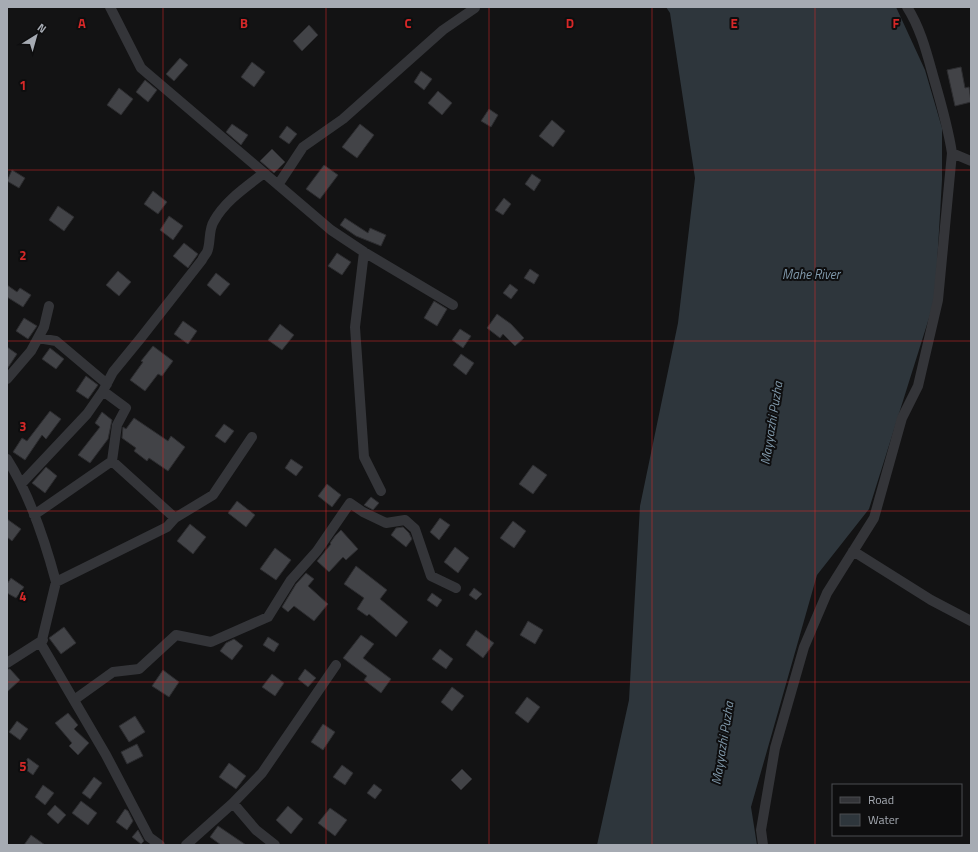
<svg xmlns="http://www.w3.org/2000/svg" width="978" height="852" viewBox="0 0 978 852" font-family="'Titillium Web',sans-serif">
<rect width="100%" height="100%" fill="#131314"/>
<path fill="#2e363c" d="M666 7H896L925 70 942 128V180L935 299 869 509 817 575 751 807 757 845H597L629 700 640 506 678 323 695 178 670 13Z"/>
<path fill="#424347" stroke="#2d2d30" d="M309 25 318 35 302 51 293 41Z
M180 58 188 65 174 81 166 74Z
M252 62 265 72 254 87 241 77Z
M961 67 965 88 969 87 971 102 955 106 947 70Z
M421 71 432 79 424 90 414 82Z
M145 80 157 90 148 102 136 92Z
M119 88 133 99 121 115 107 105Z
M438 91 452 103 442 115 428 103Z
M489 109 498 115 491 127 481 121Z
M552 120 565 131 553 147 539 136Z
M232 124 248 135 241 145 226 132Z
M360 124 374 135 357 158 342 147Z
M287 126 297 134 289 144 279 137Z
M272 149 285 162 274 173 260 161Z
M324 165 338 175 320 199 306 189Z
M12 170 25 178 19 188 7 181Z
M532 174 541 180 534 191 525 184Z
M153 191 167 202 158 214 144 204Z
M504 198 511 204 503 215 495 210Z
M58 206 74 217 64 231 49 220Z
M169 216 183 226 173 240 160 230Z
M345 218 368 233 370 228 386 235 381 246 356 236 340 225Z
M184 243 198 254 188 268 173 256Z
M337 253 351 262 342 275 328 266Z
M530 269 539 275 534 284 524 278Z
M118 271 131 282 119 296 106 285Z
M216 273 230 284 220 296 207 285Z
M510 284 518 290 511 299 503 293Z
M7 285 17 292 20 288 31 295 23 307 7 297Z
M434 301 447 309 437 326 424 318Z
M497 314 511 324 524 338 515 346 503 334 500 338 487 328Z
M24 318 37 326 28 339 16 331Z
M183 321 197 331 188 344 174 334Z
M280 324 294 335 282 350 268 340Z
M460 329 471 336 463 348 452 340Z
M153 346 173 361 162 376 158 374 145 391 130 380 143 362 141 361Z
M7 347 17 354 7 369Z
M50 348 64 359 56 369 42 359Z
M461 354 474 363 466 375 453 365Z
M86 376 98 385 88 399 76 391Z
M50 411 61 419 46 439 42 435 25 460 13 452 22 438 27 441Z
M102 412 112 420 108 439 90 463 78 455 100 427 95 423Z
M134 418 168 441 171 436 185 447 168 471 149 458 147 461 134 451 136 448 122 438 123 427 126 429Z
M224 424 234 431 225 443 215 436Z
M291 459 303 467 296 476 285 468Z
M533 465 547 475 533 494 519 484Z
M46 467 57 476 45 493 32 483Z
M327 484 341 495 332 507 318 496Z
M371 497 379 503 373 510 364 505Z
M237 501 255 515 246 527 228 513Z
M440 518 450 525 439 540 430 532Z
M7 519 21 529 12 541 7 537Z
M513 521 526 531 514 548 500 538Z
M190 524 206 537 193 554 177 541Z
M403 527 409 533 412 539 406 547 391 535 396 528Z
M341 530 358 549 346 560 343 557 329 572 317 561 331 544 330 543 335 536Z
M455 547 469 558 458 573 444 562Z
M275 548 291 560 276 580 260 569Z
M356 566 387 590 380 599 408 622 396 637 369 614 367 616 357 609 364 598 344 584Z
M306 573 314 579 308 586 328 604 314 621 294 606 288 612 282 607 296 584Z
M11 578 24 587 16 598 7 593V584Z
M474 588 482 594 476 600 469 595Z
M432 593 442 600 437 607 427 600Z
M528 621 543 630 535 644 520 635Z
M64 627 76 643 61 654 49 638Z
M476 630 494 643 483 658 466 645Z
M361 635 374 644 363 658 391 679 381 693 364 680 367 676 343 658Z
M268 637 279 644 274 652 263 645Z
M234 639 243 646 232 660 220 651 226 643Z
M440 649 453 659 446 669 432 659Z
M7 669H10L20 680 7 692Z
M305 669 316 678 308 687 298 679Z
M163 670 179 682 169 697 152 686Z
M272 674 284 683 275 696 262 687Z
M452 687 464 696 452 711 441 702Z
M527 697 540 707 528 723 515 713Z
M68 713 78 725 74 729 89 743 78 755 69 746 72 743 55 723Z
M135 716 145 732 129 742 119 726Z
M17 721 28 729 20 740 9 732Z
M323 724 335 732 323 750 311 742Z
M137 744 143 756 127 764 121 752Z
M28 758 39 766 33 775 22 767Z
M229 763 246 776 236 789 219 777Z
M342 765 353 773 345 785 333 777Z
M462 769 472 779 461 790 451 780Z
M94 777 102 783 90 799 82 793Z
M374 784 382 790 375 799 367 793Z
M43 785 54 793 45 805 35 797Z
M81 801 97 813 88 825 72 813Z
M55 805 66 815 58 824 47 814Z
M288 806 303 819 291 834 276 820Z
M330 808 347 820 335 836 318 823Z
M125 809 128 811 133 821 127 830 116 822Z
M218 826 246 845H221L210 837Z
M138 830 144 841 141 844 132 837Z
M31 835 45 845H24Z"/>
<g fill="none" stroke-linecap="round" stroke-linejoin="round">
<path stroke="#343539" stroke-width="10" d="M110 7 141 68 331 230 364 252 355 327 364 457 381 491
M952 153 971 161
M278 185 303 147 343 119 443 30 475 8V7
M364 252 453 305
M38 338 56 341 107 384
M7 379 31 351 44 327 49 306
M103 391 126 408 117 425 112 461
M7 459C30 495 45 541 56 582
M21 484 87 414 103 391 113 372 140 339 202 260C203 257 206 254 207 252 211 244 208 230 214 221 225 201 246 187 264 173
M34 515 112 461 175 518 167 527 56 582 41 644 106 755 149 837 160 845
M175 518 213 495 252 437
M853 551 931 600 971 621
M7 663 43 640
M74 700 113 672 139 669 176 635 211 642 268 617 291 580 317 551 350 503 363 512 386 523 405 520 415 529 431 576 456 588
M233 803 256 830 275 845
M186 845 233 803 262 773 336 665
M763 845 761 830 775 748 804 647 827 593 874 518 902 418 918 386 938 300 952 153C948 127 941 103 934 79 927 54 921 29 907 7"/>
</g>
<path fill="none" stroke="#d62828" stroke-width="1" stroke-opacity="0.55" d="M163 7V845M326 7V845M489 7V845M652 7V845M815 7V845M7 170H971M7 341H971M7 511H971M7 682H971"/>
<g text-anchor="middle" stroke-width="4" stroke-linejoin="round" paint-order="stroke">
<g font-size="13" font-style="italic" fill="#8099ab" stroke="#0e0e0f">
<text x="811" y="279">Mahe River</text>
<text transform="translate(771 423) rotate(-81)" y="5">Mayyazhi Puzha</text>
<text transform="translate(722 743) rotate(-81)" y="5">Mayyazhi Puzha</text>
</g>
</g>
<g font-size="13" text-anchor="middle" font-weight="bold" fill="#d62828" stroke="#0e0e0f" stroke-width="4" stroke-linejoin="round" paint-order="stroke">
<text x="82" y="28">A</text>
<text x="244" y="28">B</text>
<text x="408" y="28">C</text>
<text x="570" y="28">D</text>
<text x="734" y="28">E</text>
<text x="896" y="28">F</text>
<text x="23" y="90">1</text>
<text x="23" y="260">2</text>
<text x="23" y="431">3</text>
<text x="23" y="601">4</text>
<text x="23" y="771">5</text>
</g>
<rect width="978" height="852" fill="none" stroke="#a6abb3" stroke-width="16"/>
<rect x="832" y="784" width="130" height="52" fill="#0e0e0f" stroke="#4b4d51"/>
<rect x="840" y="797" width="20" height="6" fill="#343539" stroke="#4b4d51"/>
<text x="868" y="804" font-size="12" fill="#a6abb3">Road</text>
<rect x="840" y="814" width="20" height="12" fill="#2e363c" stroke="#4b4d51"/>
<text x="868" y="824" font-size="12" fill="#a6abb3">Water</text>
<g transform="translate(36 36) rotate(37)" stroke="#0e0e0f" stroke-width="3" paint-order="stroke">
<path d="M0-3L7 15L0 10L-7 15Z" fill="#a6abb3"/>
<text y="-6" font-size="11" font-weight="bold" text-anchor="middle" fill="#a6abb3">N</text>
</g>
</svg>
